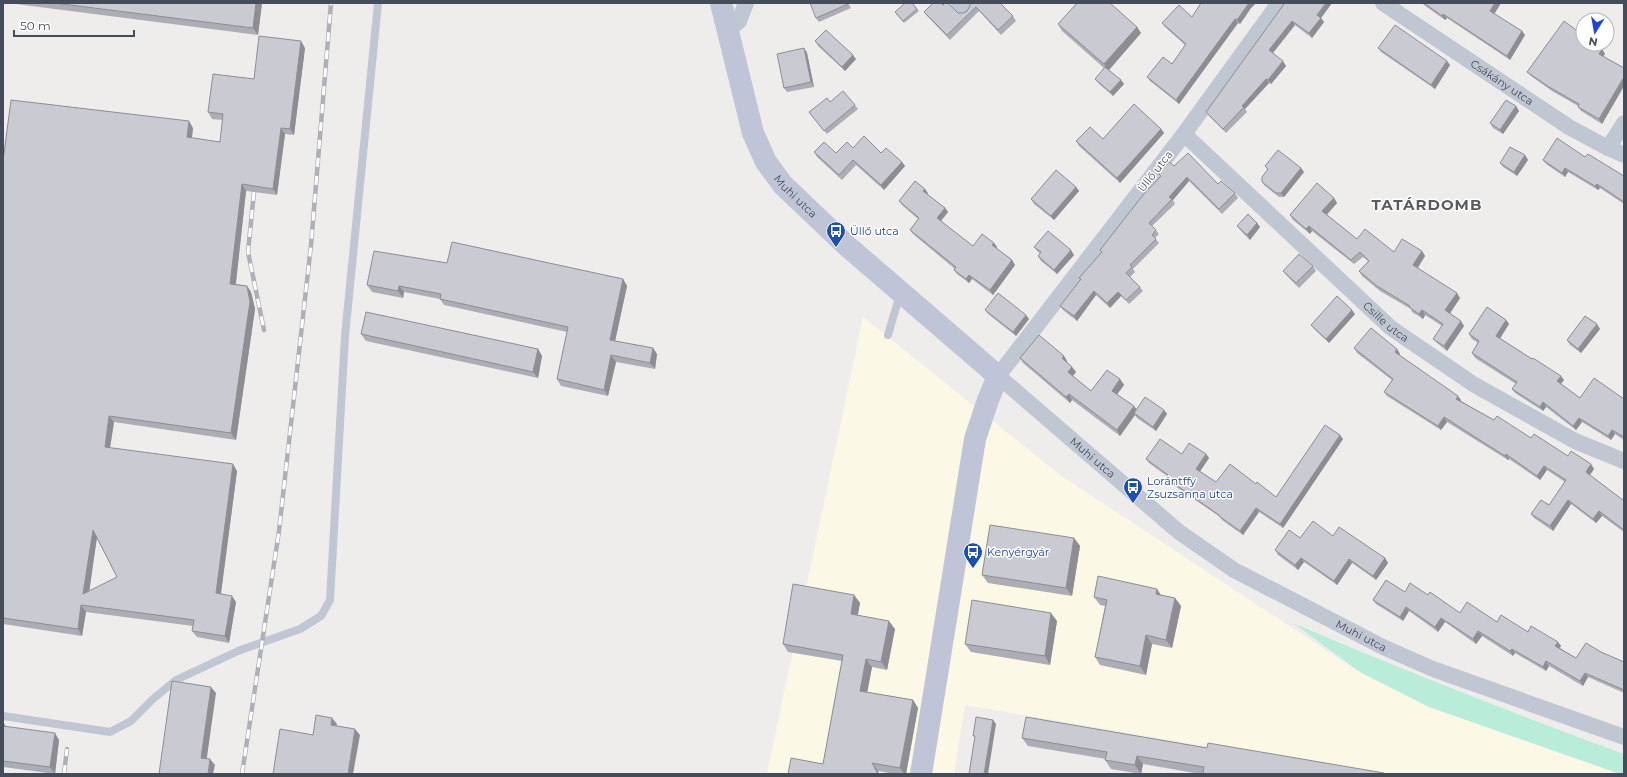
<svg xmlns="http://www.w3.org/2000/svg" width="1627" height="777" viewBox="0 0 1627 777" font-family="Montserrat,sans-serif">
<rect width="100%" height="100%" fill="#efedec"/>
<path fill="#fbf9e5" d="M863 317 1060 475 1359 672 1429 707 1620 774H1371L965 705 954 774H767Z"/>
<path fill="#baedd9" d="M1293 623C1402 670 1513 713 1624 754V774H1620L1429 707 1360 672Z"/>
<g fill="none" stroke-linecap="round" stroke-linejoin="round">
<path stroke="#c0c6d2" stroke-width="8" d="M888 335 900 294
M3 716 110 732 131 721 153 699 176 680 238 651 300 629 321 616 330 600 345 336 378 3"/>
<g stroke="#c0c6d2" stroke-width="16">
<path d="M959 3 964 8"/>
<path id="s1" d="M1279 3 1184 134 998 376 1179 532 1234 570 1383 647 1433 669 1624 737"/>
<path id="s2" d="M1383 3 1569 127 1608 148 1624 155"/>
<path d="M728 31 739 21 746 3"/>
<path id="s3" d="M1184 134 1391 328 1473 384 1575 441 1624 461"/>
<path d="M1608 148 1624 123"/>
</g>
<path stroke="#bfc5d6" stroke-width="22" id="s4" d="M721 3 753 133 766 162 783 185 846 245 998 376 988 400 975 439 921 774"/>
<g stroke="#afb0b7" stroke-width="4.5">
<path id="rail" d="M254 192 248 252 264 330
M64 774 67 749
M242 774 279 531 311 245 331 3"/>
</g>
<use href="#rail" stroke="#fff" stroke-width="3" stroke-dasharray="9" stroke-linecap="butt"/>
</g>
<path fill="#adaeb5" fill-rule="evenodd" d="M8 3H262L258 35Z
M848 3 851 8 819 22 816 18Z
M912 3 919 11 904 23 896 14Z
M970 3 1013 16 1016 21 1001 35 979 11 950 40 927 16 924 12 943 5 958 13H963L967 11 970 6Z
M1201 3H1256L1251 8 1240 24 1238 23 1179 104 1150 81 1147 77 1172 64 1185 45 1165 27 1162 23 1192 17Z
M1284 3H1332L1321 18 1324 22 1312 38 1295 25 1273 53 1286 66 1271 84 1269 83 1245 109 1247 112 1226 133 1209 116 1206 112 1284 4Z
M1422 3H1501L1494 14 1522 31 1525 35 1510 60 1447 18 1445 20 1424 5Z
M1058 24 1137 27 1141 33 1109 70 1124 84 1113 96 1098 83 1095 79 1104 68 1062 31Z
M815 41 856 59 845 71 818 46Z
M305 48 294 135 285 134 277 195 246 191 236 284 247 286 251 292 255 309 236 440 114 422 110 448 237 471 221 594 236 602 229 643 197 637 192 631 193 626 86 612 82 636 3 624V161L193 128 192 138 220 142 223 120 212 119 208 112ZM97 538 117 577 89 591Z
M804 48 807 53 814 87 787 92 784 88Z
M1378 48 1450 65 1435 89 1381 52Z
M1602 49 1605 54 1603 56 1624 68V86L1602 124 1581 111 1578 107V106L1552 91 1531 76 1527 72Z
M830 102 855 105 858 109 827 134 809 112Z
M1516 106 1519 111 1503 134 1493 128 1490 123Z
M1161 129 1164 133 1120 183 1079 146 1076 141 1103 139Z
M853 148 881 153 905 166 884 190 856 165 842 180 817 157 814 152 836 153Z
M1525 155 1528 160 1517 176 1503 167 1500 163Z
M1585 157 1624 176V204L1600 188 1598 190 1568 172 1565 177 1546 164 1543 160Z
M1174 166 1218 184 1235 193 1238 198 1222 214 1189 181 1173 200 1175 204 1152 226 1159 234 1155 238 1159 243 1133 269 1135 272 1130 277 1140 287 1143 291 1129 304 1121 296 1110 308 1096 295 1077 321 1063 310 1060 306 1081 280 1079 278 1102 253 1100 250 1161 177 1159 174Z
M1265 166 1301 168 1304 172 1284 197H1279L1265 186 1262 182 1268 170Z
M1076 187 1079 191 1054 220 1034 204 1031 199Z
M928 193 927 194 945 208 948 212 941 221 973 246 994 243 997 247 996 248 1012 260 1015 265 993 295 972 279 969 283 957 274 954 270 955 269 913 234 910 230 918 219 902 205 899 201Z
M1334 198 1337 203 1327 215 1357 239 1394 252 1422 251 1425 256 1418 268 1460 298 1450 313 1464 326 1447 351 1437 343 1433 339 1442 326 1425 315 1423 319 1412 312 1411 309 1380 291 1362 276 1359 271 1368 261 1363 257 1354 264 1312 231 1310 234 1293 220 1290 215Z
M1257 223 1260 227 1250 240 1240 230 1237 226Z
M1034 247 1074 255 1057 274 1041 261 1038 256 1040 253 1037 251Z
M447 263 623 279 627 286 615 341 653 348 657 354 655 369 616 362 608 396 561 386 557 379 567 332 444 305 440 299 404 292 403 298 372 292 367 285Z
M1313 266 1316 271 1299 288 1286 275 1283 271Z
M985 310 1029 319 1016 336 988 314Z
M1355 314 1329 343 1314 329 1311 325Z
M1506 320 1509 324 1500 338 1564 380 1561 384 1580 398 1624 399V440L1615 434 1611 440 1582 422 1576 430 1546 407 1543 411 1515 393 1512 389 1516 384 1475 358 1472 353 1478 343 1472 339 1469 334Z
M1600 329 1581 353 1570 345 1567 340Z
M361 334 538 349 542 356 538 378 366 341Z
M1354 348 1397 349 1400 354 1399 355 1461 400V401L1494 420 1594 469 1590 475 1623 500 1624 498V532L1602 516 1596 523 1571 504 1553 531 1534 518 1531 514 1549 505 1565 482 1547 470 1540 480 1509 459 1508 460 1447 422 1441 430 1387 396 1384 392 1392 380 1357 353Z
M1064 356 1067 361V362L1072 367 1076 372 1073 376 1091 391 1120 379 1124 385 1117 394 1136 409 1164 410 1167 414 1156 431 1137 418 1135 415 1120 436 1072 400 1070 403 1023 363 1020 358Z
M1343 439 1283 528 1259 512 1243 535 1222 520 1220 517 1169 482 1166 478 1167 476 1149 463 1146 459 1182 454H1206L1209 458 1200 471 1216 482 1256 484 1276 497Z
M1333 536 1385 558 1388 563 1376 580 1352 563 1337 585 1304 562 1298 570 1278 555 1275 550 1300 538Z
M1074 538 1080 546 1072 596 988 583 982 575Z
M1405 592 1428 595 1460 613 1497 622 1528 632 1561 646 1560 648 1576 658 1601 652 1624 662V693L1588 677 1583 686 1549 666 1546 671 1515 653 1513 656 1482 636 1476 644 1445 622 1438 632 1409 611 1403 621 1376 604 1373 600Z
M854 595 860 603 858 615 895 629 887 670 872 667 867 692 913 700 918 708 906 774H894L878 771 879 774H788L823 764 842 661 788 652 783 644Z
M1161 595 1175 598 1181 606 1172 648 1152 644 1146 675 1100 665 1095 657 1105 606 1100 605 1094 597Z
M1057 621 1050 665 971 652 965 644Z
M3 722 6 727 59 740 55 774 3 767Z
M1022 738 1207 748 1384 774H1200L1143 764 1141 774 1111 769 1105 760 1106 759 1028 746Z"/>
<path fill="#8d8d93" d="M256 3H262L258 35 253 28Z
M1249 3H1256L1251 8 1240 24 1237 20Z
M1326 3H1332L1321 18 1324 22 1312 38 1309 33 1317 15Z
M1495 3H1501L1493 16 1490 11Z
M1443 14 1447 18 1445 20 1442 16Z
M1235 19 1238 23 1179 104 1176 100Z
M1292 21 1295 25 1272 54 1269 50Z
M1137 27 1141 33 1108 71 1104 64Z
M1522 31 1525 35 1510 60 1507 56Z
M301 41 305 48 294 135 290 129Z
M804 48 807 53 814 87 811 82Z
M1602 49 1605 54 1602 58 1599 54Z
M853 55 856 59 845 71 842 67Z
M1283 61 1286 66 1271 84 1268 80Z
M1447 61 1450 65 1435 89 1431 85Z
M1624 77V86L1602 124 1599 119Z
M1266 79 1269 83 1245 109 1242 106Z
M1121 80 1124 84 1113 96 1110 92Z
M1516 106 1519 111 1503 134 1500 130Z
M189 121 193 128 191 144 187 137Z
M281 128 285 134 277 195 273 189Z
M1161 129 1164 133 1120 183 1117 178Z
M1525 155 1528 160 1517 176 1514 172Z
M902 162 905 166 884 190 881 185Z
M1301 168 1304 172 1284 197 1281 193Z
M1565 168 1568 172 1565 177 1562 173Z
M1187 177 1189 181 1173 200 1169 197Z
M242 184 246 191 235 290 230 284Z
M1597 184 1600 188 1598 190 1595 186Z
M1076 187 1079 191 1054 220 1051 216Z
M925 189 928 193 926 195 923 191Z
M1334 198 1337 203 1325 216 1322 211Z
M945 208 948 212 940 222 937 218Z
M1257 223 1260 227 1250 240 1247 235Z
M1309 226 1312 231 1310 234 1306 229Z
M994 243 997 247 995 250 992 245Z
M1071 250 1074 255 1057 274 1054 270Z
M1422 251 1425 256 1416 270 1413 265Z
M1012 260 1015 265 993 295 990 290Z
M969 275 972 279 969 283 966 279Z
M623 279 627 286 614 346 610 340Z
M247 286 251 292 255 309 236 440 231 433Z
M399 286 404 292 403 298 398 291Z
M1094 291 1096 295 1077 321 1074 316Z
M1118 292 1121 296 1110 308 1107 303Z
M1457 293 1460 298 1449 315 1445 310Z
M1352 310 1355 314 1329 343 1326 339Z
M1422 310 1425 315 1423 319 1419 314Z
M1026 315 1029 319 1016 336 1013 332Z
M1506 320 1509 324 1499 340 1496 336Z
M1461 321 1464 326 1447 351 1444 346Z
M1597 324 1600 329 1581 353 1578 349Z
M653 348 657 354 655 369 650 363Z
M538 349 542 356 538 378 533 372Z
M1397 349 1400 354 1398 356 1395 352Z
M611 355 616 362 608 396 604 390Z
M1064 356 1067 361 1066 363 1062 358Z
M1072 367 1076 372 1072 377 1068 372Z
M1561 376 1564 380 1560 385 1557 381Z
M1120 379 1124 385 1116 396 1112 391Z
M1069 394 1072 400 1070 403 1066 397Z
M1458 396 1461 400 1459 403 1456 399Z
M1543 402 1546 407 1543 411 1540 407Z
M1134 406 1138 411 1134 413 1135 415 1120 436 1117 430Z
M1164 410 1167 414 1156 431 1153 427Z
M109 416 114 422 109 454 105 447Z
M1444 417 1447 422 1441 430 1438 426Z
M1579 418 1582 422 1576 430 1573 426Z
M1612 430 1615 434 1611 440 1608 436Z
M1340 435 1343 439 1283 528 1280 524Z
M1206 454 1209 458 1199 473 1196 469Z
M1506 454 1509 459 1508 460 1505 456Z
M233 464 237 471 220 600 216 593Z
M1591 464 1594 469 1589 476 1586 472Z
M1544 466 1547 470 1540 480 1537 476Z
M1568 500 1571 504 1553 531 1550 526Z
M1256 508 1259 512 1243 535 1240 531Z
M1599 511 1602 516 1596 523 1593 519Z
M93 530 97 536 88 601 83 594Z
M1074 538 1080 546 1072 596 1066 588Z
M1301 558 1304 562 1298 570 1295 565Z
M1385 558 1388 563 1376 580 1373 576Z
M1349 559 1352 563 1337 585 1334 581Z
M1157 589 1163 598 1156 594Z
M854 595 860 603 856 622 851 614Z
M232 596 236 602 229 643 225 636Z
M1175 598 1181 606 1172 648 1166 640Z
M81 605 86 612 82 636 78 629Z
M1406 607 1409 611 1403 621 1400 617Z
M1051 613 1057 621 1050 665 1045 656Z
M1441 618 1445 622 1438 632 1435 627Z
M889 621 895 629 887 670 881 662Z
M1478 631 1482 636 1476 644 1473 639Z
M1146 635 1152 644 1146 675 1140 666Z
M1558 642 1561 646 1558 650 1555 646Z
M1512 649 1515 653 1513 656 1510 651Z
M866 659 872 667 866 699 860 691Z
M1546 661 1549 666 1546 671 1543 667Z
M1585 673 1588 677 1583 686 1580 681Z
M211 687 216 693 206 764 201 758Z
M913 700 918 708 906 774H904L900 768Z
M332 718 337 724 336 731 331 725Z
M993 720 996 724 988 774H984Z
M3 722 6 727 3 729Z
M355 729 360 735 353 774H348Z
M55 733 59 740 55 774 50 767Z
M1137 756 1143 764 1141 774 1135 765Z
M210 759 215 765 213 774H208Z
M872 763 878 771 879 774H878Z"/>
<path fill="#c9cad2" stroke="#8d8d93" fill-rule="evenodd" d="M54 3H256L253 28Z
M810 3H847L848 4 816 18Z
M905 3H912L917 9 903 21 895 12Z
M933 3H941L943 5 945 3H948L958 13H963L967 11 970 6V3H1000L1013 16 998 30 976 7 947 35 924 12Z
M1077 3H1110L1137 27 1104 64 1058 24Z
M1201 3H1249L1237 20 1235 19 1176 100 1147 77 1163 57 1172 64 1186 44 1162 23 1179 5 1192 17Z
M1284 3H1326L1317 15 1321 18 1309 33 1292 21 1269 50 1283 61 1268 80 1266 79 1242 106 1244 107 1223 129 1206 112 1284 4Z
M1424 3H1495L1490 11 1522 31 1507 56 1443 14 1442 16Z
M1564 21 1583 35V44H1595L1602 49 1599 54 1624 68V77L1599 119 1578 107 1579 104 1549 87 1527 72Z
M1395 25 1447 61 1431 85 1378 48Z
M826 30 853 55 842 67 815 41Z
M259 36 301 41 290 129 281 128 273 189 242 184 230 284 247 286 250 302 231 433 109 416 105 447 233 464 216 593 232 596 225 636 192 631 194 620 81 605 78 629 3 618V161L11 100 189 121 187 137 220 142 223 114 208 112 213 74 254 79ZM93 530 117 577 83 594Z
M804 48 811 82 784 88 777 54Z
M1105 67 1121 80 1110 92 1095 79Z
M843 91 855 105 824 131 809 112 827 98 830 102Z
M1506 100 1516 106 1500 130 1490 123Z
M1134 104 1161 129 1117 178 1076 141 1090 127 1103 139Z
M864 136 881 153 886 148 902 162 881 185 853 160 839 175 814 152 824 142 836 153 847 142 853 148Z
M1557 138 1585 157 1588 154 1624 176V202L1597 184 1595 186 1565 168 1562 173 1543 160Z
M1510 147 1525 155 1514 172 1500 163Z
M1278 150 1301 168 1281 193H1276L1262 182V177L1268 169 1265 166Z
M1188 153 1218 184 1221 181 1235 193 1219 209 1187 177 1169 197 1172 199 1149 223 1156 230 1152 235 1156 239 1130 265 1132 267 1126 273 1140 287 1126 300 1118 292 1107 303 1094 291 1074 316 1060 306 1081 279 1079 278 1102 252 1100 250 1143 195 1161 176 1159 174 1169 162 1174 166Z
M1056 170 1076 187 1051 216 1031 199Z
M915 181 925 189 923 191 945 208 937 218 973 246 982 234 994 243 992 245 1012 260 990 290 969 275 966 279 954 270 956 267 910 230 919 218 899 201Z
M1317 183 1334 198 1322 211 1357 239 1365 229 1394 252 1402 239 1422 251 1413 265 1457 293 1445 310 1461 321 1444 346 1433 339 1443 324 1422 310 1419 314 1409 307 1410 306 1377 286 1359 271 1369 261 1360 252 1351 260 1309 226 1306 229 1290 215Z
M1248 214 1257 223 1247 235 1237 226Z
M1048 231 1071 250 1054 270 1038 256 1041 252 1034 247Z
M452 242 623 279 610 340 653 348 650 363 611 355 604 390 557 379 568 327 440 299 441 294 399 286 398 291 367 285 374 251 447 263Z
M1299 254 1313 266 1296 283 1283 271Z
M998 293 1026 315 1013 332 985 310Z
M1337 296 1352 310 1326 339 1311 325Z
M1487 307 1506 320 1496 336 1532 359 1533 358 1561 376 1557 381 1580 398 1594 378 1624 399V437L1612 430 1608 436 1579 418 1573 426 1543 402 1540 407 1512 389 1517 382 1472 353 1479 341 1469 334Z
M366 312 538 349 533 372 361 334Z
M1585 316 1597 324 1578 349 1567 340Z
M1371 328 1397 349 1395 352 1458 396 1456 399 1494 420 1497 416 1531 438 1534 434 1568 456 1571 451 1591 464 1586 472 1623 500 1624 498V530L1599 511 1593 519 1568 500 1550 526 1531 514 1541 500 1549 505 1566 480 1544 466 1537 476 1506 454 1505 456 1444 417 1438 426 1384 392 1393 379 1354 348Z
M1039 335 1064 356 1062 358 1072 367 1068 372 1091 391 1107 370 1120 379 1112 391 1134 406 1117 430 1069 394 1066 397 1020 358Z
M1145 397 1164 410 1153 427 1134 413Z
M1325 425 1340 435 1280 524 1256 508 1240 531 1219 516V515L1166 478 1168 475 1146 459 1160 439 1182 454 1189 443 1206 454 1196 469 1216 482 1230 464 1256 484 1257 482 1276 497Z
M1313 521 1333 536 1339 527 1385 558 1373 576 1349 559 1334 581 1301 558 1295 565 1275 550 1289 530 1300 538Z
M990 525 1074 538 1066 588 982 575Z
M1098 576 1157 589 1156 594 1175 598 1166 640 1146 635 1140 666 1095 657 1107 600 1094 597Z
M1386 580 1405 592 1410 583 1428 595 1430 592 1460 613 1467 602 1497 622 1501 615 1528 632 1531 626 1558 642 1555 646 1576 658 1586 643 1601 652 1624 662V690L1585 673 1580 681 1546 661 1543 667 1512 649 1510 651 1478 631 1473 639 1441 618 1435 627 1406 607 1400 617 1373 600Z
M793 584 854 595 851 614 889 621 881 662 866 659 860 691 913 700 900 768 872 763 878 774H788L791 758 823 764 843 655 783 644Z
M972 600 1051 613 1045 656 965 644Z
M172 681 211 687 201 758 210 759 208 774H159Z
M316 715 332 718 331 725 355 729 348 774H273L280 729 313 735Z
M976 717 993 720 984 774H969L975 736H973Z
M1026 717 1207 748 1208 743 1384 773V774H1205L1203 773 1204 767 1137 756 1135 765 1105 760 1107 752 1022 738Z
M3 726 55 733 50 767 3 761Z"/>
<defs>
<g id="bus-pin" transform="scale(1)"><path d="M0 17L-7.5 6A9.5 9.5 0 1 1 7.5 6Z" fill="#1a4fb4" stroke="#fff"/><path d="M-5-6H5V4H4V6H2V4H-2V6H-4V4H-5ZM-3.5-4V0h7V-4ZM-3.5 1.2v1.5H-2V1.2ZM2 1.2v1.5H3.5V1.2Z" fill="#fff"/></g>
</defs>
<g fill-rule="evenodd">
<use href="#bus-pin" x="836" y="231"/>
<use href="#bus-pin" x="1133" y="487"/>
<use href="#bus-pin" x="973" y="552"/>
</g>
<g text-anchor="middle" stroke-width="3" stroke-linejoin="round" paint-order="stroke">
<g font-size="11" fill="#454c5a" stroke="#fff">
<text dy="4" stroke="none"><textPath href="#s2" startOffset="143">Csákány utca</textPath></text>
<text transform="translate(1155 171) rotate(-52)" y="4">Üllő utca</text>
<text dy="4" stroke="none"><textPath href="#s4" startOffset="211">Muhi utca</textPath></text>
<text dy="4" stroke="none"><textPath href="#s3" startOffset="276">Csille utca</textPath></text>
<text dy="4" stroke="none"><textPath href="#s1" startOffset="592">Muhi utca</textPath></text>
<text dy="4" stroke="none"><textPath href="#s1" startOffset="916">Muhi utca</textPath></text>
</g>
<g font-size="11" fill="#164399" stroke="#fff" text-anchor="start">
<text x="850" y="235">Üllő utca</text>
<text x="1147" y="485">Lorántffy<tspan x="1147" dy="13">Zsuzsanna utca</tspan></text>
<text x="987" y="556">Kenyérgyár</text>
</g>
<g font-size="15" font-weight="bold" letter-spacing="1" fill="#595b61" stroke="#fff">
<text x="1427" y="210">TATÁRDOMB</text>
</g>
</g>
<rect width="1627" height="777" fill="none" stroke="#454c5a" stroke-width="8"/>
<g transform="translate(1595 32) rotate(191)"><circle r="19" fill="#ffffff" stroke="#b5b7bd"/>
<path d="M0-3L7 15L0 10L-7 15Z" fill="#1b48da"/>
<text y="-6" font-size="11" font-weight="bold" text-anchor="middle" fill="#454c5a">N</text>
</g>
<path d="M14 30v6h120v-6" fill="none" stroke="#454c5a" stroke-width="2"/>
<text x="20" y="30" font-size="12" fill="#454c5a" stroke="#ffffff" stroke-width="3" paint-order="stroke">50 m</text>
</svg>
